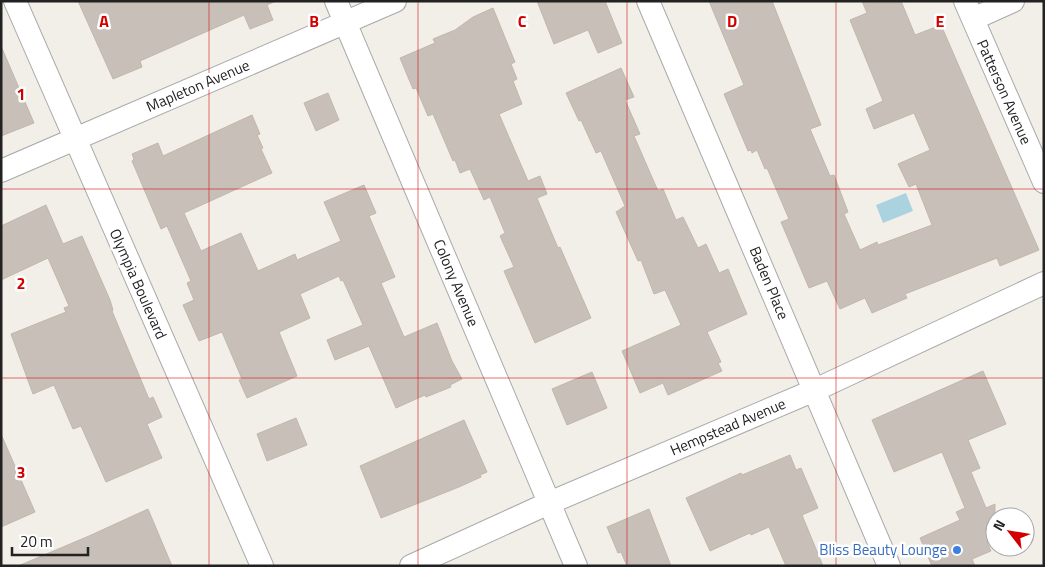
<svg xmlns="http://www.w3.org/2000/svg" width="1045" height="567" viewBox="0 0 1045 567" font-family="'Titillium Web',sans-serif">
<rect width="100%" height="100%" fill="#f2efe9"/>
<path fill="#aad3df" d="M906 193 913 211 883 223 876 205Z"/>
<path fill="#c7bfb8" stroke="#c4b6ab" d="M78 1H276L267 5 273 20 250 29 244 15 140 61 142 67 113 79Z
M537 1H605L622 43 598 53 588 30 554 44Z
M709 1H772L821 125 810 129 830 176 834 175 848 212 844 214 860 250 877 242 878 245 932 225 916 184 909 187 898 164 930 150 914 113 874 129 866 109 883 101 850 20 867 13 862 1H901L915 35 941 25 1039 250 1000 266 997 258 905 294 907 298 872 313 865 298 840 309 827 281 809 288 781 222 789 219 767 168 765 169 757 150 752 153 751 150 748 151 724 94 744 85Z
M493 8 515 62 511 64 517 79 513 81 522 104 499 114 528 181 540 176 547 194 537 198 558 248 560 247 591 318 535 343 504 271 514 267 500 236 505 233 490 197 484 200 470 169 460 173 455 160 453 161 433 114 428 116 416 88 413 89 400 58 435 43 433 39 455 30 473 17Z
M1 46 34 123 1 136Z
M621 68 634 97 625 100 640 134 634 136 658 191 663 189 676 220 683 217 698 248 706 244 719 273 728 269 747 314 707 332 721 362 718 363 722 371 668 395 663 383 640 393 622 351 681 325 665 290 654 294 641 260 638 261 616 212 625 206 601 151 596 153 581 120 579 121 566 93Z
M328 93 339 120 316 131 304 103Z
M252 115 260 134 257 135 263 148 261 149 272 173 184 213 201 251 241 233 258 271 295 254 297 260 341 241 324 202 364 185 376 213 369 216 395 277 381 283 404 337 437 323 452 361 462 379 450 385 451 387 426 397 425 395 396 408 369 346 335 360 327 340 363 325 343 280 341 281 339 276 300 294 310 318 279 332 297 376 247 398 239 380 242 379 222 332 199 341 183 305 194 300 187 283 191 281 167 226 161 229 132 161 134 159 132 154 158 143 163 156Z
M46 205 63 244 82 236 110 300 113 310 112 311 149 399 153 397 162 417 147 424 162 458 106 482 81 426 73 429 54 385 33 394 11 334 66 312 64 308 69 306 48 258 1 280V226Z
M983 371 1006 424 968 440 980 468 971 472 986 508 995 504V538L987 542 991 551 972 559 975 566H932L920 538 960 520 956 512 965 508 942 452 894 472 872 420Z
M592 372 607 408 567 425 552 389Z
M296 418 307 445 267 461 257 434Z
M464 420 487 472 480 475 481 477 459 487 381 518 360 466Z
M1 434 35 512 1 527Z
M790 455 796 470 801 468 818 508 802 515 823 566H786L769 527 751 535 750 533 710 551 686 498 741 473 742 475Z
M148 509 172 566H18L89 536Z
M649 509 671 566H627L621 552 618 553 607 527Z"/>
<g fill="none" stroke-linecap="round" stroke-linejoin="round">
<g stroke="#a9a9a9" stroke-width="24">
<path id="street" d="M15 1 262 566
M336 1 576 566
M648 1 889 566
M965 1 1044 182
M973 19 1013 1
M1 171 395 1
M411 566 549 503 815 390 1044 283"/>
</g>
<use href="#street" stroke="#fff" stroke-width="22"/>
</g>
<path fill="none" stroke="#d40000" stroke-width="1" stroke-opacity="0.55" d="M209 1V566M418 1V566M627 1V566M836 1V566M1 189H1044M1 378H1044"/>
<circle fill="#3f7fe0" stroke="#fff" stroke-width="2" cx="957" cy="550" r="5"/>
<g text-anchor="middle" stroke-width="5" stroke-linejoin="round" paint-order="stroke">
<g font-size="15" fill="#222" stroke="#fff">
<text transform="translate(198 86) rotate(-23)" y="5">Mapleton Avenue</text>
<text transform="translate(1004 92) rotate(66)" y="5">Patterson Avenue</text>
<text transform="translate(456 283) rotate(67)" y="5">Colony Avenue</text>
<text transform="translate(769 283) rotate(67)" y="5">Baden Place</text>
<text transform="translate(138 284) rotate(66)" y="5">Olympia Boulevard</text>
<text transform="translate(728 427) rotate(-23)" y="5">Hempstead Avenue</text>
</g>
<g font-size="15" fill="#366cbe" stroke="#fff" text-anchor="end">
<text x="947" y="555">Bliss Beauty Lounge</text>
</g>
</g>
<g font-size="16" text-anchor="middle" font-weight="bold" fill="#d40000" stroke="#fff" stroke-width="5" stroke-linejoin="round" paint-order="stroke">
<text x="104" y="27">A</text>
<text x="314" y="27">B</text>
<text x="522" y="27">C</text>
<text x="732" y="27">D</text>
<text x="940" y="27">E</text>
<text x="21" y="100">1</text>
<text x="21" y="289">2</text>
<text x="21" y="478">3</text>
</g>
<rect width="1045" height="567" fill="none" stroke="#222222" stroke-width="5"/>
<g transform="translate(1010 532) rotate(301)"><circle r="24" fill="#ffffff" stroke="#a7a7a7"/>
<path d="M0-4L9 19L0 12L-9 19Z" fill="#d40000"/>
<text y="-8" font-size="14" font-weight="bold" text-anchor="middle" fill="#222222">N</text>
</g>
<path d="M12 547v8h76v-8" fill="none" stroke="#222222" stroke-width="2.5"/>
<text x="20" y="547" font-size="15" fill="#222222" stroke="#ffffff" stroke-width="4" paint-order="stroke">20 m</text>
</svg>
